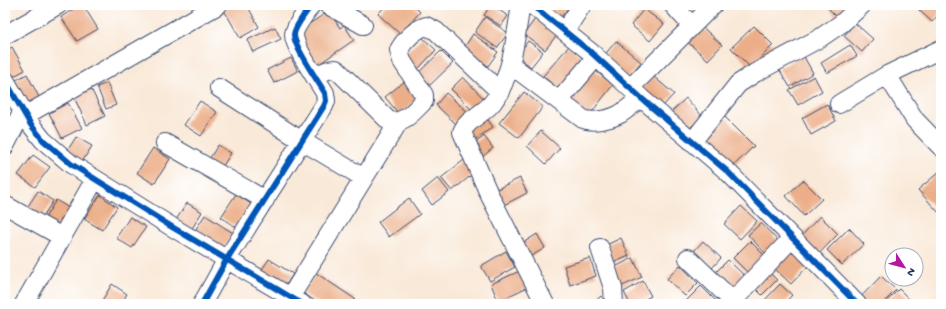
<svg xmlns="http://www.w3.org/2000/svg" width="946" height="309" viewBox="0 0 946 309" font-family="'Gochi Hand',sans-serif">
<rect width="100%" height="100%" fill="#fff"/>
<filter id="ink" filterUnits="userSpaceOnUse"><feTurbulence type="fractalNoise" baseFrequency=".025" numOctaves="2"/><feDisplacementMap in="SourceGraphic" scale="8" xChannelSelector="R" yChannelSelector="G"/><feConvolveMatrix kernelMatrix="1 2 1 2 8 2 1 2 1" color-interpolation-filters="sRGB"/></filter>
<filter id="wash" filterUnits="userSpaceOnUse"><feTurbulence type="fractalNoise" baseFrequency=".012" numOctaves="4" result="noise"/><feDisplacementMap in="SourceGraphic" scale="16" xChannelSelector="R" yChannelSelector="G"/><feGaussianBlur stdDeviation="0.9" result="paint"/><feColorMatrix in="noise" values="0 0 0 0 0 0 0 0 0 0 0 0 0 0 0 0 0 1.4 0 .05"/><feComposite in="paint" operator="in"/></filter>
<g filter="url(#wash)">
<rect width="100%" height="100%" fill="#f9e9d8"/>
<g id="blocks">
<path fill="#ecae88" d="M80 5H83L98 29 77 41 61 17Z
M232 5H247L259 27 240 38 224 10Z
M337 5H360L354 15Z
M386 5H413L420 12 400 34 378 14Z
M491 5 508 16 501 26 484 15Z
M546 5H564L568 8 555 25Z
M825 5H847L850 8 839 19Z
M924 5H941V12L932 22 919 10Z
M644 9 664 24 650 41 631 25Z
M329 11 340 28 344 25 354 40 316 66 294 34Z
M485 17 508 33 497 48 475 32Z
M535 19 556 36 545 50 524 34Z
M697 22 722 45 708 60 683 38Z
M855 23 873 39 862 52 844 36Z
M754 26 773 45 751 68 731 48Z
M275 27 281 39 253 52 247 40Z
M473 34 498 52 488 66 464 48Z
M422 37 436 50 417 70 403 57Z
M528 41 543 52 531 67 517 56Z
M616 41 641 62 624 82 599 62Z
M850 45 857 56 827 73 821 63Z
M569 46 585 60 559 90 543 76Z
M12 47 25 70 9 79 5 72V51Z
M441 51 453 63 428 87 416 75Z
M803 55 813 73 790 87 779 69Z
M291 58 298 71 274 83 267 70Z
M591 67 613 85 587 118 564 101Z
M27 74 42 103 25 112 9 84Z
M653 76 674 94 661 108 641 90Z
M814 76 822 91 798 105 789 90Z
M463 77 487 102 475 113 451 89Z
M405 81 419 98 399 114 385 97Z
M107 83 116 105 106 109 97 87Z
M91 89 105 116 87 125 74 97Z
M524 92 543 107 519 138 499 123Z
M446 93 469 113 458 126 436 105Z
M686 98 702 116 685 133 668 115Z
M200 101 217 112 201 136 184 125Z
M68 103 82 128 62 138 49 113Z
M827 104 836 121 811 135 802 118Z
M485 116 493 127 473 141 466 130Z
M725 117 754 146 725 174 696 145Z
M541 131 560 148 546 164 527 146Z
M484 136 493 148 480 159 470 147Z
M76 137 92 146 80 165 64 156Z
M218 145 231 153 216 177 203 169Z
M153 148 170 159 154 184 137 173Z
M33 155 50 167 35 187 18 175Z
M464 160 474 173 452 191 441 178Z
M941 170V215L918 190Z
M438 178 449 192 432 205 422 191Z
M520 178 527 193 500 207 493 191Z
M803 180 822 199 804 216 786 196Z
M38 191 53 201 37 225 22 215Z
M236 194 254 206 239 229 221 217Z
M100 195 117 207 102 230 84 219Z
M409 198 420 214 389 237 378 222Z
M56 200 72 210 59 233 42 223Z
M187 203 202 212 188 235 172 226Z
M741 206 757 221 740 239 724 224Z
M205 215 233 233 220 253 192 235Z
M820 216 838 234 812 261 794 244Z
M130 217 146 227 132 248 116 238Z
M761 223 780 243 767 255 748 235Z
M849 228 864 244 842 265 827 250Z
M537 234 545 248 523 261 515 248Z
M621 238 629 256 606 266 598 249Z
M703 241 721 258 704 277 685 261Z
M750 241 768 259 751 276 733 258Z
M792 250 808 266 791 284 774 268Z
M506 251 515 267 490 281 481 266Z
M590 258 596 276 570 285 564 266Z
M633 258 642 277 620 287 611 269Z
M269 259 293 274 283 290 259 274Z
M728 260 748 279 730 298 710 278Z
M680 265 698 283 685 296 667 279Z
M524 269 532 285 498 301 491 284Z
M768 271 777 280 762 295 753 286Z
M316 273 355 299 352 304H320L303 293Z
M881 276 896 290 882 304H854Z
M643 281 651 296 636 304H630L624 292Z
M112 284 127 294 121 304H100Z
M780 284 792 295 784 304H761Z
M701 286 719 304H683Z
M899 289 912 302 910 304H884Z
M601 296 608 304H592Z"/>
</g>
</g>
<g filter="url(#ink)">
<use href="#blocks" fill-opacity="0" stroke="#3c4b70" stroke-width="1"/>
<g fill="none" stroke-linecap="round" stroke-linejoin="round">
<g stroke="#3c4b70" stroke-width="20">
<path id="minor" d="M328 5 363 25
M521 5C515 38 513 74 493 102 484 114 467 119 462 132L489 194 545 304
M532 5 593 54 641 98 728 172 857 304
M673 5 692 26
M565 31 582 5
M5 35 58 5
M941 49 887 75 915 120 941 147
M511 65 583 119C593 123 611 119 620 114 628 109 634 103 641 98
M316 76C322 72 328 69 336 69L390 122C405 123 414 111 424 101V95L402 61 399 50C404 40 416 29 426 26L436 31 500 92
M5 80 31 125 43 140 71 164 172 227 302 304
M219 88 302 141 364 178
M630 88 713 5
M559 101 596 57
M839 104 887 75
M26 115 218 5
M692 142 738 84 755 73 820 38 842 23 862 5
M165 143 265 200
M5 146 23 110
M5 205 62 237
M600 248 613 288 614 304
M688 258 736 304
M24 304 95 179
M202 304 227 259 324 106 326 101 325 93C318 81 294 47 294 35 294 27 307 12 311 5
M286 304 398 123
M730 304 792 238"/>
</g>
<use href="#minor" stroke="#fff" stroke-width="18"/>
<g stroke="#fff" stroke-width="8">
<path id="cycleway" d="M532 5 593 54 641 98 728 172 857 304
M5 80 31 125 43 140 71 164 172 227 302 304
M202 304 227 259 324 106 326 101 325 93C318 81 294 47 294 35 294 27 307 12 311 5"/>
</g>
<use href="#cycleway" stroke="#0057b8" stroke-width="6"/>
</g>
</g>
<rect width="946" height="309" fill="none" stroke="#fff" stroke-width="20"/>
<g transform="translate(904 267) rotate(126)"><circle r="19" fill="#ffffff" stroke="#a4acbf"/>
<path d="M0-3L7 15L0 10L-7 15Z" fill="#b5179e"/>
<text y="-6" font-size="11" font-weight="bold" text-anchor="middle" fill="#1b2f5e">N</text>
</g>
</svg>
